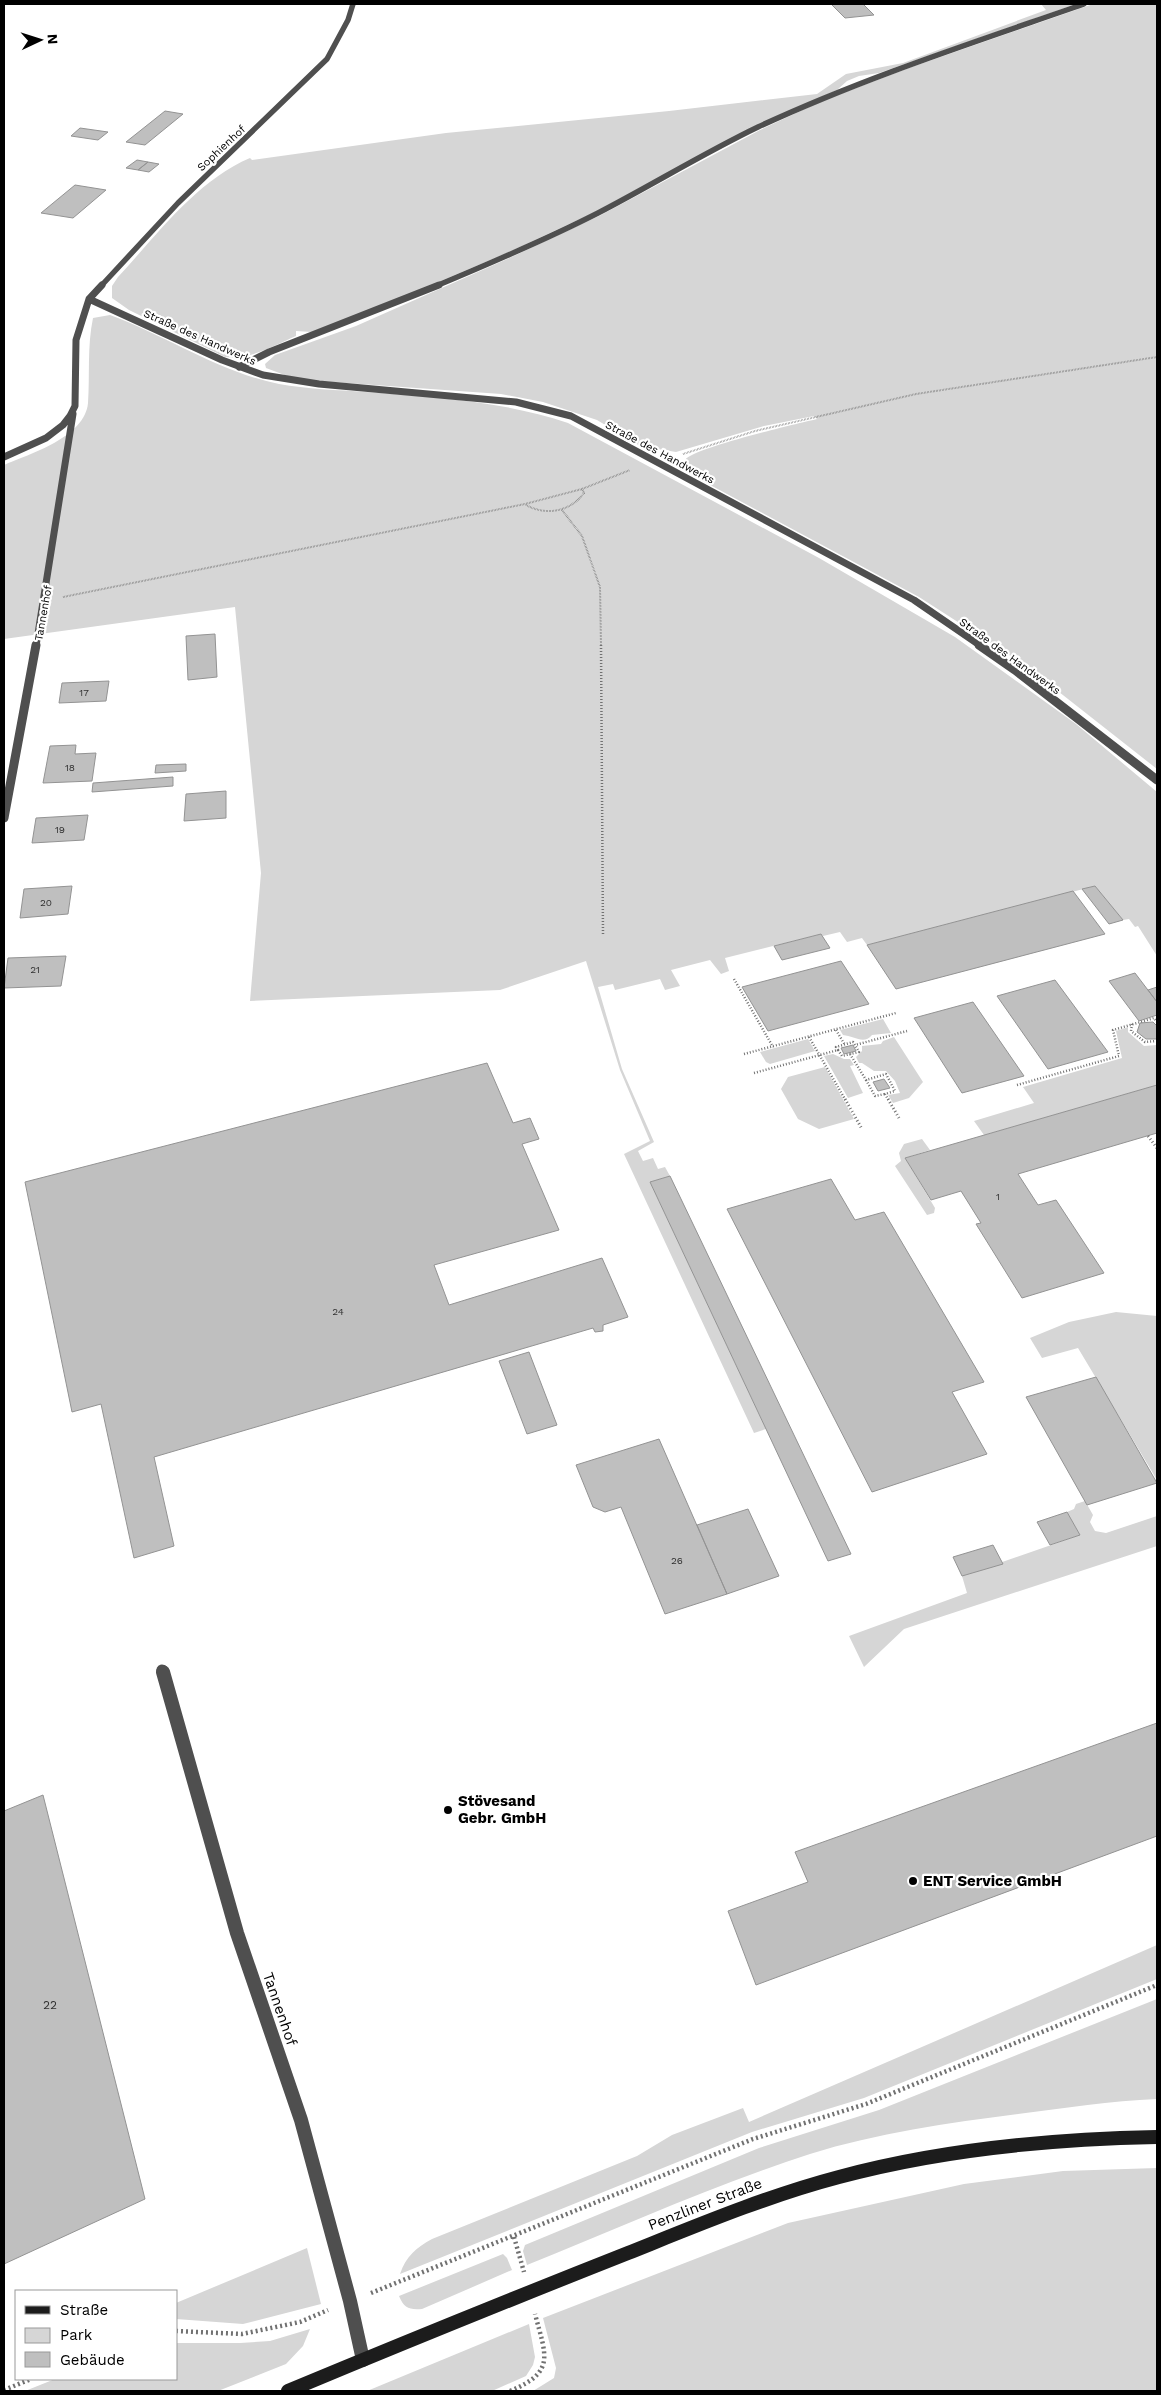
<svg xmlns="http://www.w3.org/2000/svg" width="1161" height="2395" viewBox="0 0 1161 2395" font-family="'Work Sans',sans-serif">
<rect width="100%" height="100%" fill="#fff"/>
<path fill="#d6d6d6" d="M1041 4H1076L902 65 879 73 859 76 847 81 837 90 753 127 595 212 509 252 389 303 312 332 296 331V336C273 346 250 360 225 357L129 310 112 298V286L118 277C157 235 196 181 250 158L252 160 446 133 669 111 817 94 846 74 903 63 1046 10Z
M1093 4H1157V769L1026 666 919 597 699 479 687 466 685 460C693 448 796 424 817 419L814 416 764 426 676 452 640 446 597 420 543 402 501 394 318 381 290 377 266 368 265 364 275 355 356 326 516 255 601 215 760 130 822 101 909 68Z
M110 315C167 336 219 372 279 384 307 389 337 390 366 392 434 397 503 401 568 423L819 558 955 637 1076 724 1157 792V956L1138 926 1135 927 1129 919 1123 920 1095 886 867 945 862 938 847 942 840 932 823 936 821 934 725 958 729 971 721 974 710 960 671 970 680 986 665 990 660 979 615 990 613 984 598 987 622 1069 654 1142 638 1151 643 1161 653 1158 658 1169 665 1167 670 1176 650 1182 766 1429 754 1433 624 1154 650 1141 620 1070 586 961 500 990 250 1001 261 873 235 607 4 639V465C30 454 85 437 88 403 90 375 87 347 93 318Z
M883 1019 891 1033 872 1035C864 1045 854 1036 843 1035L840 1030Z
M1128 1027V1032L1144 1046 1157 1045V1085L984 1135 974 1121 1034 1103 1023 1087 1122 1058 1116 1031Z
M894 1037 923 1082 909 1098 893 1103 888 1095 900 1093 895 1081 886 1071H874L862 1063H859L856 1057 862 1051V1046L881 1044 883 1041Z
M808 1039 815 1051 770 1064 766 1062 760 1052Z
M833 1054 844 1059H850L854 1065 850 1066 863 1093 848 1098 824 1056Z
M825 1067 854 1119 819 1129 798 1119 781 1089 788 1077Z
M922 1139 930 1150 905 1158 935 1208 934 1213 927 1215 895 1166 901 1161 899 1153 904 1144Z
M1116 1312 1157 1316V1480L1078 1348 1042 1358 1030 1338 1069 1322Z
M1085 1501 1093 1515 1090 1522 1095 1531 1106 1533 1157 1516V1546L904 1629 864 1667 849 1636 967 1593 962 1576 1080 1535 1067 1512 1074 1509 1076 1504Z
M1157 1945V1979L864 2098 752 2132 400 2274C406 2256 416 2248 432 2239L637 2156 672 2135 743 2108 749 2122Z
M1157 1999V2099C1111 2101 1064 2108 1018 2114 948 2123 877 2133 810 2154 714 2185 621 2227 527 2265L523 2251 525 2245 759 2148 879 2110Z
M1157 2168V2391H533L554 2378 556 2368 543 2318 788 2223 964 2184 1063 2171Z
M307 2248 321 2304 243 2324 176 2319V2303Z
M503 2254 507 2258 512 2270 422 2309C409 2310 404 2308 399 2296Z
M529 2324 535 2357 533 2365 526 2376 492 2391H367Z
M310 2329 303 2346 286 2364 218 2391H25L55 2379H176V2343H240L270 2341Z"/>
<path fill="#bfbfbf" stroke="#939393" d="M831 4H863L874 15 845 18Z
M165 111 183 114 145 145 126 142Z
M80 128 108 132 98 140 71 136Z
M137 160 148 162 138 170 126 168Z
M148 162 159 164 149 172 138 170Z
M75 185 106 190 73 218 41 213Z
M215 634 217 677 188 680 186 636Z
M109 681 106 701 59 703 62 683Z
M76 745 75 754 96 753 92 781 43 783 50 746Z
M186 764V771L155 773 156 765Z
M173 777V786L92 792 93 783Z
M226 791V818L184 821 186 794Z
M88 815 84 840 32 843 36 818Z
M72 886 68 914 20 918 24 889Z
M1095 886 1123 920 1109 924 1082 889Z
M1073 891 1105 934 896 989 867 945Z
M821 934 830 948 782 960 774 946Z
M66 956 61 986 4 988 8 958Z
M841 961 869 1004 768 1031 742 987Z
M1135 973 1157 1002V1015L1139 1021 1109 981Z
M1055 980 1108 1052 1048 1069 997 996Z
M1157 987V1002L1148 990Z
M973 1002 1024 1076 962 1093 914 1018Z
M1153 1022 1157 1026V1039H1146L1137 1032 1140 1023Z
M853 1045 856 1051 844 1054 841 1048Z
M487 1063 513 1123 530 1118 539 1139 522 1144 559 1230 434 1265 449 1305 602 1258 628 1317 603 1325V1331L595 1332 593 1328 154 1457 174 1546 134 1558 101 1404 72 1412 25 1182Z
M884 1079 890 1088 878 1091 873 1082Z
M1157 1085V1133L1018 1174 1038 1205 1056 1200 1104 1273 1022 1298 976 1224 981 1223 961 1191 931 1200 905 1158Z
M670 1176 851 1554 828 1561 650 1182Z
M831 1179 855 1220 884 1212 984 1382 952 1392 987 1454 872 1492 727 1209Z
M529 1352 557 1425 527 1434 499 1361Z
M1096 1377 1157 1483 1087 1505 1026 1397Z
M659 1439 727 1594 665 1614 621 1507 605 1512 593 1507 576 1465Z
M748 1509 779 1576 727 1594 697 1525Z
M1067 1512 1080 1535 1050 1545 1037 1522Z
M993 1545 1003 1564 962 1576 953 1557Z
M1157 1723V1836L756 1985 728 1911 808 1882 795 1852Z
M43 1795 145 2199 4 2264V1811Z"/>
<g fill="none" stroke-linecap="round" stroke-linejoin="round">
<path stroke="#717171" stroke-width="2" stroke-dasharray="0.5 1" stroke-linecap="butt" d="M683 454 755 431 916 394 1157 357
M526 505C546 516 570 512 584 493L582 489
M562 510 582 536 600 587 601 646
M63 597 525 504 582 489 630 470"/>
<path stroke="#717171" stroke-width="2.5" stroke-dasharray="1 2" stroke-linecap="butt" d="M601 645 603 935
M734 979 773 1047
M1132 1024 1131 1031 1145 1042 1157 1041
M836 1030 845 1045
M809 1037 846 1101
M838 1050 842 1056 859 1052 855 1045
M744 1054 896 1013
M850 1054 866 1080 886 1074 895 1091 885 1094 889 1101
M754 1073 838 1050 836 1047 853 1042 855 1045 907 1031
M866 1080 875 1096 885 1094
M1017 1085 1119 1056 1113 1030 1154 1018 1157 1022"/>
<path stroke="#717171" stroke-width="3" stroke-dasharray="1 2.5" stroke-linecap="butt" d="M845 1099 862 1129
M888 1099 899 1118
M1148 1136 1157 1148"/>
<path stroke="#717171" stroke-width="4.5" stroke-dasharray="2 3" stroke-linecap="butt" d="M514 2237 524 2272
M371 2293 753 2139 866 2104 1157 1985
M176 2331 242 2334 300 2322 328 2310
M4 2390 31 2379
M510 2391C556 2372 546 2356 535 2314"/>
<path stroke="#4f4f4f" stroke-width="5.5" d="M436 286C491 263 545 240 598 213 652 185 704 153 758 127 863 78 975 42 1084 4"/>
<path stroke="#4f4f4f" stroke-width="7" d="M239 367 269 352 439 285"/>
<path stroke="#4f4f4f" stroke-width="11" d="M162 1670 163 1673"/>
<path stroke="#4f4f4f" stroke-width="14" d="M163 1672 237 1933 301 2120 350 2301 363 2360"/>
<path stroke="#4f4f4f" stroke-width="5.5" d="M101 286 178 203 327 59 348 20 353 4"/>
<path stroke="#4f4f4f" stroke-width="7" d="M89 299 222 360 263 375 319 384 516 402 571 416 914 600 981 646
M4 457 46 438 63 425 70 416 75 406 76 340 89 299 102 285
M36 646 73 414"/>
<path stroke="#4f4f4f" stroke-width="9" d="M979 645 1015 670 1157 780
M4 818 36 645"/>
<path stroke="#1c1c1c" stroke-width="14" d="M288 2391C401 2344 514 2298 628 2253 698 2225 767 2196 839 2177 943 2149 1050 2139 1157 2137"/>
</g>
<g fill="#000" stroke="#fff" stroke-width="2">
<circle cx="448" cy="1810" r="5"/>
<circle cx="913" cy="1881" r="5"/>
</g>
<g text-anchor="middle" stroke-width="4.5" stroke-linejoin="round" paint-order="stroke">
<g font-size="10" fill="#303030">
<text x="84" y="696">17</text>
<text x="70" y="771">18</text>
<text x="60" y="833">19</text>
<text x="46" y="906">20</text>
<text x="35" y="973">21</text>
<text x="998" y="1200">1</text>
<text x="338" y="1315">24</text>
<text x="677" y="1564">26</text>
</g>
<g font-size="11" fill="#000" stroke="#fff">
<text transform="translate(221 148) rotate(-43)" y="4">Sophienhof</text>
<text transform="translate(200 337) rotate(24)" y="4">Straße des Handwerks</text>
<text transform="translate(660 452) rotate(28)" y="4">Straße des Handwerks</text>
<text transform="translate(43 613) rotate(-80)" y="4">Tannenhof</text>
<text transform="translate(1010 656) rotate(36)" y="4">Straße des Handwerks</text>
</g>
<g font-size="12" fill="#303030">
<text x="50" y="2009">22</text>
</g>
<g font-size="15" font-weight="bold" fill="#000" stroke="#fff" text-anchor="start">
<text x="458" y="1806">Stövesand<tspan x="458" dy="17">Gebr. GmbH</tspan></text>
<text x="923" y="1886">ENT Service GmbH</text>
</g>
<g font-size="15" fill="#000" stroke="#fff">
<text transform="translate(280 2009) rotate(71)" y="5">Tannenhof</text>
<text transform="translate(705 2204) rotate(-21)" y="5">Penzliner Straße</text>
</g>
</g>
<rect width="1161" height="2395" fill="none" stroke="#000000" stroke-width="10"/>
<rect x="15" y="2290" width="162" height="90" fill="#ffffff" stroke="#999999"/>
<rect x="25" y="2306" width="25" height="8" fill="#1c1c1c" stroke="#999999"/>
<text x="60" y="2315" font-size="15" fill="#000000">Straße</text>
<rect x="25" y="2328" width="25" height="15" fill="#d6d6d6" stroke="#999999"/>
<text x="60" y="2340" font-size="15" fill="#000000">Park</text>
<rect x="25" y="2352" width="25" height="15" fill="#bfbfbf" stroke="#999999"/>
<text x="60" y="2365" font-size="15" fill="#000000">Gebäude</text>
<g transform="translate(40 40) rotate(86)" stroke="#ffffff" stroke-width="4" paint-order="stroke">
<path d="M0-4L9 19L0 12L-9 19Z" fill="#000000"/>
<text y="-8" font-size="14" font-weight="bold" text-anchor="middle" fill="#000000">N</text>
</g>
</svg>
